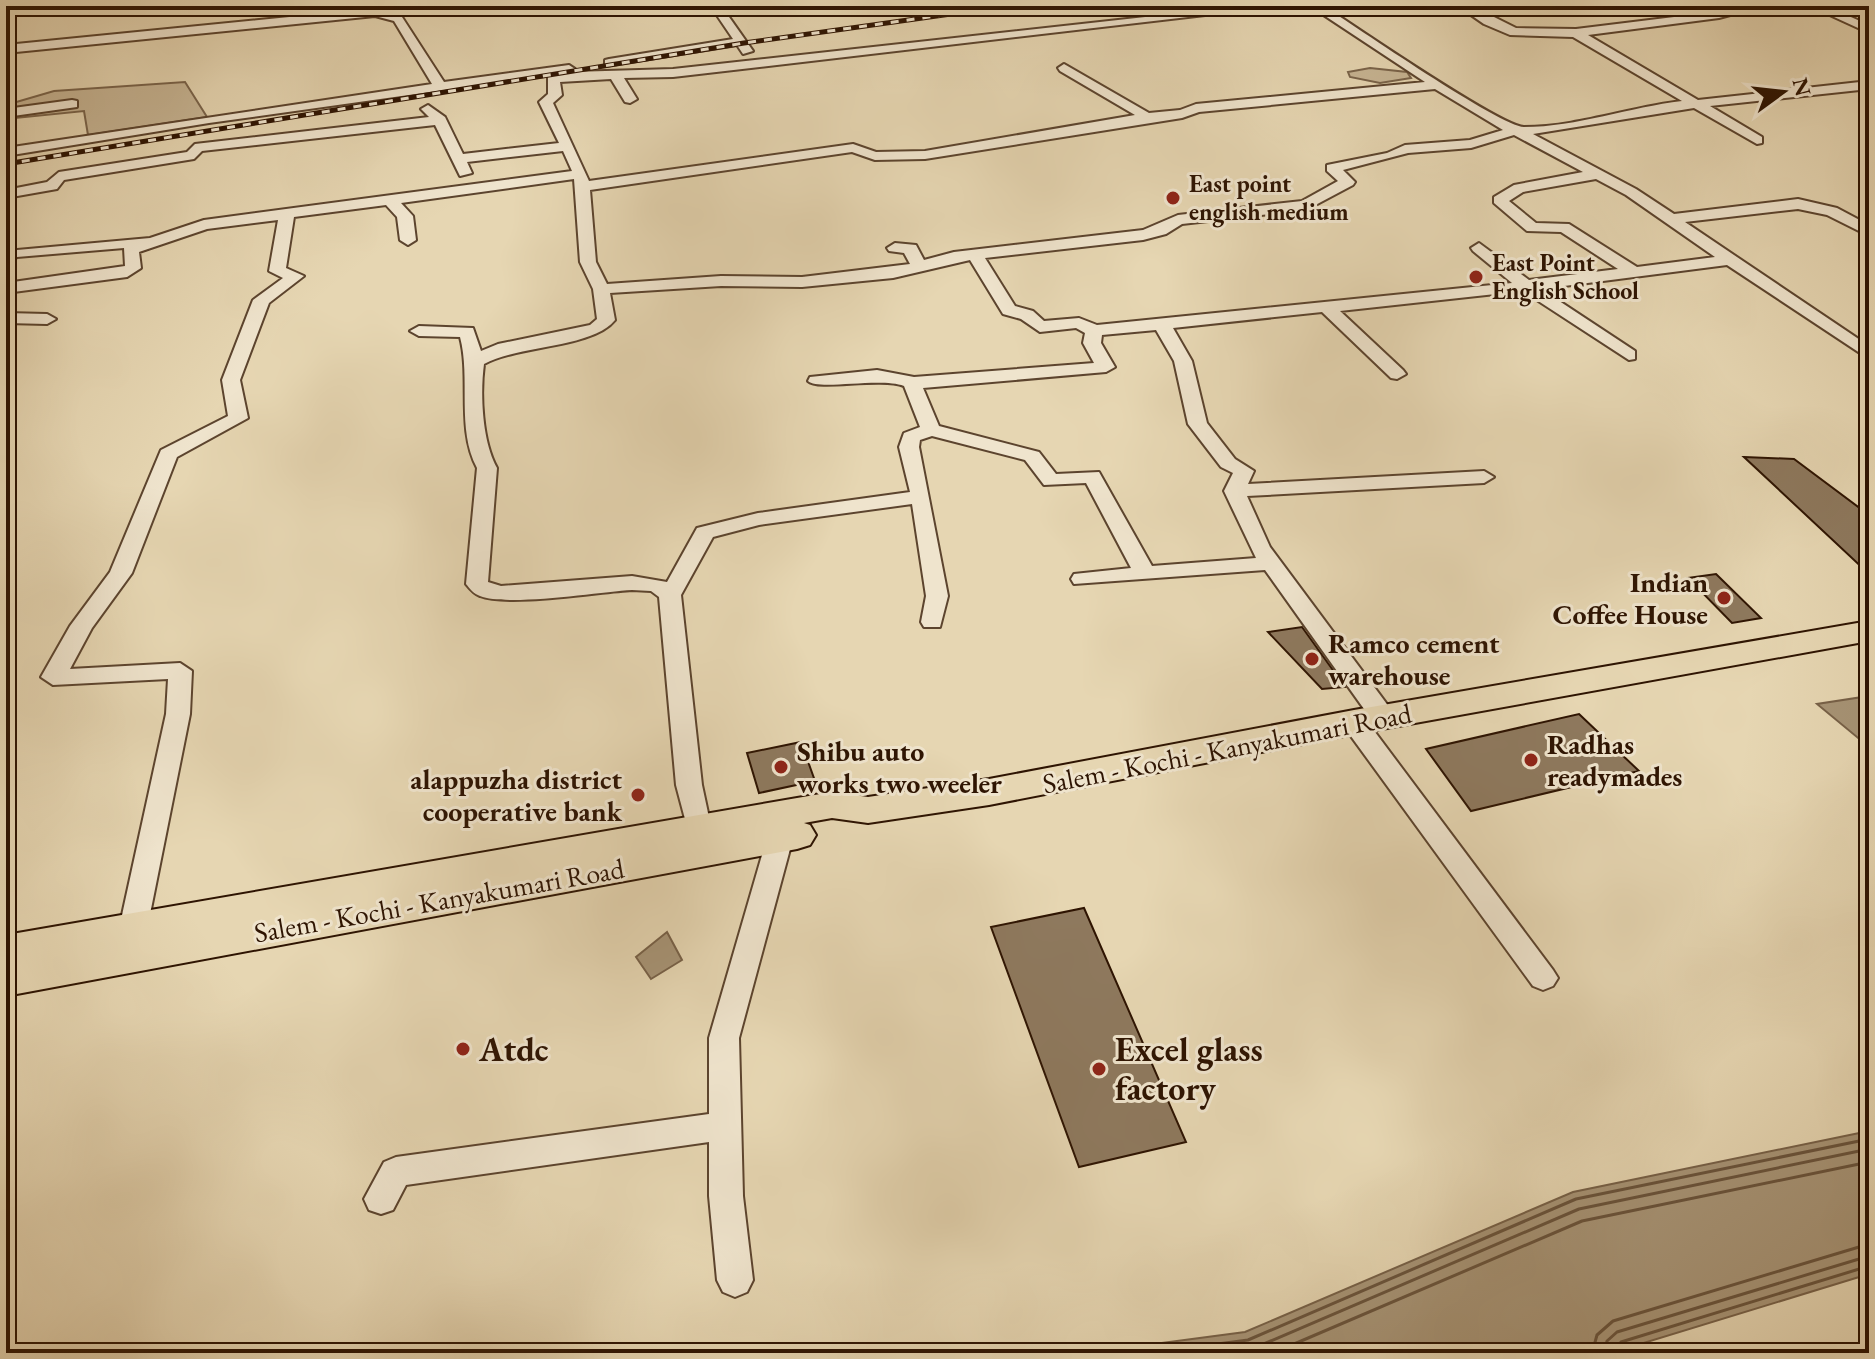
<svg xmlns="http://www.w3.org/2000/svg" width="1875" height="1359" viewBox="0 0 1875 1359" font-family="'EB Garamond',serif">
<rect width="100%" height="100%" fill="#e6d6b2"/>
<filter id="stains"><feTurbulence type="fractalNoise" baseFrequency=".0025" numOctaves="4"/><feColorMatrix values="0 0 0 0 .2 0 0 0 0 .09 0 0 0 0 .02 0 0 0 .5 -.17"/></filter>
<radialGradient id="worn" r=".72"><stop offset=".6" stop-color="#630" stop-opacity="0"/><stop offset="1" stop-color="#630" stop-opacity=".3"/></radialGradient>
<path fill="#c7b594" stroke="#7a644b" stroke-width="2" d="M1370 68 1407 72 1411 78 1380 83 1350 77 1348 72Z
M185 82 207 117 88 135 84 111 6 119V105L54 91Z"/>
<path fill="#a79476" stroke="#776148" stroke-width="2" d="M1869 696V747L1817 704Z
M667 932 682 960 651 979 636 957Z
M1869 1131V1274L1611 1353H1086L1245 1332 1573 1192Z"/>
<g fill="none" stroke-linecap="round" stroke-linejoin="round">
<path stroke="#6a543c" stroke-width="3" d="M1149 1353 1248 1340 1576 1199 1869 1139
M1227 1353 1252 1349 1579 1209 1869 1149
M1273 1353 1582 1221 1869 1162
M1592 1353 1597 1335 1613 1321 1869 1244
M1604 1353 1607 1341 1617 1332 1869 1256
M1615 1353 1621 1342 1869 1266"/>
</g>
<path fill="#8e795e" stroke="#2e1402" stroke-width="2" d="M1744 457 1794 459 1869 515V574Z
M1716 574 1761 618 1732 623 1688 578Z
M1302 627 1345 687 1322 689 1268 632Z
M1579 714 1639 771 1471 811 1426 749Z
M801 742 815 781 759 793 747 753Z
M1084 908 1186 1142 1079 1167 991 927Z"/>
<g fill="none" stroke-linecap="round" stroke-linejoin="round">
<g stroke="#5c442e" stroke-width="4">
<path id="minor" d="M6 6H43L6 12Z
M369 6H381V10L402 17 444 82 569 65 575 69 572 72 673 69 1245 6H1283L673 77 624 78 637 99 630 103 625 102 611 79 560 82 562 95 553 103 589 181 853 144 876 152 925 151 1135 115 1060 71 1058 68 1064 64 1149 113 1180 110 1196 104 1425 82 1310 6H1324C1353 25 1501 127 1524 127 1577 127 1630 107 1682 101L1573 37 1510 35 1484 24 1458 6H1472L1516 28 1576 29 1764 6 1719 18 1588 35 1698 100 1869 81V89L1710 106 1762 137V143L1757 144 1694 108 1533 134 1636 189 1674 214 1798 199 1837 208 1869 225V236L1827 215 1798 209 1685 222 1869 346V359L1727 265 1541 289 1635 351V359L1629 360 1523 291 1340 311 1403 370 1406 374 1397 379 1391 378 1322 312 1173 328 1192 361 1207 423 1235 459 1254 471 1248 484 1484 471 1494 477 1484 483 1247 496 1270 547 1392 711 1395 717 1392 723H1374L1265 570 1074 584 1071 579 1074 574 1131 568 1086 483 1044 485 1025 460 932 436 920 440 919 447 948 596 940 627H924L921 622 926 596 912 504 759 525 713 537 681 595 702 785 711 827 707 834 698 837 689 834 676 785 659 597 651 591 632 590C598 592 508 607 480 596 474 594 470 589 466 584L477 468C456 429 471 378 460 337L419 336 410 331 419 326 473 328 481 351 498 344 590 325 597 319 593 289 580 262 574 179 401 203 413 216 416 240 408 245 400 240 397 217 386 205 294 217 286 268 304 276 269 303 240 380 248 418 177 457 132 573 92 628 70 669 180 663 192 671 190 714 147 929 143 937 133 940 123 937 119 929 166 714 168 679 53 685 41 677 70 626 110 572 161 450 228 416 222 380 253 300 283 278 269 271 278 220 207 229 139 252 141 268 127 277 6 293V283L125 266 124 248 17 257 6 264V251L150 238 204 220 572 171 563 151 467 162 472 173 460 176 435 125 202 151 194 159 64 180 57 189 6 198V190L47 182 59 172 187 152 195 144 429 117 421 109 428 105 445 117 463 154 559 143 539 102 548 94V77L565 73 209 123 6 156V148L432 84 394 21 375 16 6 53V45L370 9ZM1435 89 1503 130 1470 140 1405 145 1387 153 1327 165V171L1338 181 1302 201 1178 215 1143 230 954 252 924 260 916 245 895 243 887 248 889 251 904 253 910 264 802 277 721 276 607 284 596 262 590 190 852 152 875 160 925 159 1182 118 1199 112ZM1514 135 1583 172 1514 185 1494 197V203L1527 231 1561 232 1618 269 1529 280 1479 243 1471 248 1473 251 1512 283 1097 325 1079 318 1044 321 1033 311 1015 306 985 258 1143 240 1166 234 1182 224 1306 210 1353 185 1355 182 1343 170 1408 153 1471 148ZM1596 179 1626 195 1715 257 1637 267 1569 224 1536 223 1509 201 1523 192ZM970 260 1003 314 1021 319 1040 332 1076 328 1085 333 1083 343 1094 363 914 377 877 370 810 377 808 381C818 391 879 377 904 386L920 427 904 433 899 447 910 492 758 513 697 528 667 582 632 576 501 586 488 582 497 468C482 441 480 394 484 364 519 345 593 348 615 320L610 293 721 286 802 287 893 278ZM1156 330 1174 361 1188 424 1221 467 1233 473 1224 491 1256 558 1152 566 1099 472 1056 474 1039 452 939 426 923 388 1106 372 1115 367 1101 343 1102 335Z
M653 6 722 7 753 51 743 54 737 45 605 66V60L609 59 733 39 714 11 659 9Z
M1810 6H1826L1869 25V33Z
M72 100 77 101V107L6 117V109Z
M6 313 47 314 56 319 47 324 6 323Z
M1354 714 1363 716 1553 970 1558 978 1553 986 1543 990 1533 986 1345 728 1342 722 1345 716Z
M780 828 790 831 793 838 739 1038 743 1196 753 1280 747 1292 735 1297 723 1292 717 1280 709 1196V1142L406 1185 393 1210 381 1214 369 1210 364 1199 384 1162 396 1157 709 1114V1038L767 838 770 831Z"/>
</g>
<g stroke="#2e1402" stroke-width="4">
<path id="highway" d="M1869 621V641L1354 734 989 805 868 823 832 818 804 823 810 825 816 835 810 845 797 849 6 996V935L832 792 868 797 989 779 1354 710Z"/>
</g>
<use href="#minor" fill="#efe4cd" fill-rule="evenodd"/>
<use href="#highway" fill="#e6d6b2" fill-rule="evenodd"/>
<g stroke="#2e1402" stroke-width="5">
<path id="rail" d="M6 164 744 43 1008 6"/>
</g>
<use href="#rail" stroke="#efe4cd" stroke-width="3" stroke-dasharray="8" stroke-linecap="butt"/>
</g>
<g fill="#8f2418" stroke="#efe4cd" stroke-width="3">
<circle cx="1173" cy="198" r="8"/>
<circle cx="1476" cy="277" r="8"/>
<circle cx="1724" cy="598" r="8"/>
<circle cx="1312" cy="659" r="8"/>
<circle cx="1531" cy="760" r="8"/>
<circle cx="781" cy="767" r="8"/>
<circle cx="638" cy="795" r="8"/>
<circle cx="463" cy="1049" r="8"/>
<circle cx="1099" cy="1069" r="8"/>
</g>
<g text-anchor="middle" stroke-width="6" stroke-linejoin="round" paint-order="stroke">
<g font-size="24" font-weight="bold" fill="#2e1402" stroke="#efe4cd" text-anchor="start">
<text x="1189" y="192">East point<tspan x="1189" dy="28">english medium</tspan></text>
<text x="1492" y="271">East Point<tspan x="1492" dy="28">English School</tspan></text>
</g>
<g font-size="28" font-weight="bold" fill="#2e1402" stroke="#efe4cd" text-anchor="start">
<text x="1708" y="592" text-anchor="end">Indian<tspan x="1708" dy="32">Coffee House</tspan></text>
<text x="1328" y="653">Ramco cement<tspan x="1328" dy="32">warehouse</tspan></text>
<text x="1547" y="754">Radhas<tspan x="1547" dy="32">readymades</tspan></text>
<text x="797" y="761">Shibu auto<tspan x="797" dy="32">works two weeler</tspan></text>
<text x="622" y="789" text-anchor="end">alappuzha district<tspan x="622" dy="32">cooperative bank</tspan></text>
</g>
<g font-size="28" fill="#2e1402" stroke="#efe4cd">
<text transform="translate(1227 748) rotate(-11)" y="10">Salem - Kochi - Kanyakumari Road</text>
<text transform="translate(439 900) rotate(-10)" y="10">Salem - Kochi - Kanyakumari Road</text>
</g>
<g font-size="34" font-weight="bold" fill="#2e1402" stroke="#efe4cd" text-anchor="start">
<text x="479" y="1061">Atdc</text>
<text x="1115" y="1061">Excel glass<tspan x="1115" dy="39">factory</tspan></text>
</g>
</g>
<rect width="1875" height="1359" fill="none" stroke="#e6d6b2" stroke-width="32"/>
<rect x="8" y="8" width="1859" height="1343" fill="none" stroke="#2e1402" stroke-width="4"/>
<rect x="16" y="16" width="1843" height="1327" fill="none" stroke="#2e1402" stroke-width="2"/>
<g transform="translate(1783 92) rotate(75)" stroke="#efe4cd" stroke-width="6" paint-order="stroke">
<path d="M0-6L14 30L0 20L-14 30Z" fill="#2e1402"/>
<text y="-12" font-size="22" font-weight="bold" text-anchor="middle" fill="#2e1402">N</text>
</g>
<rect width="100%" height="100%" filter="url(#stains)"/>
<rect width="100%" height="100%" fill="url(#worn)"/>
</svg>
